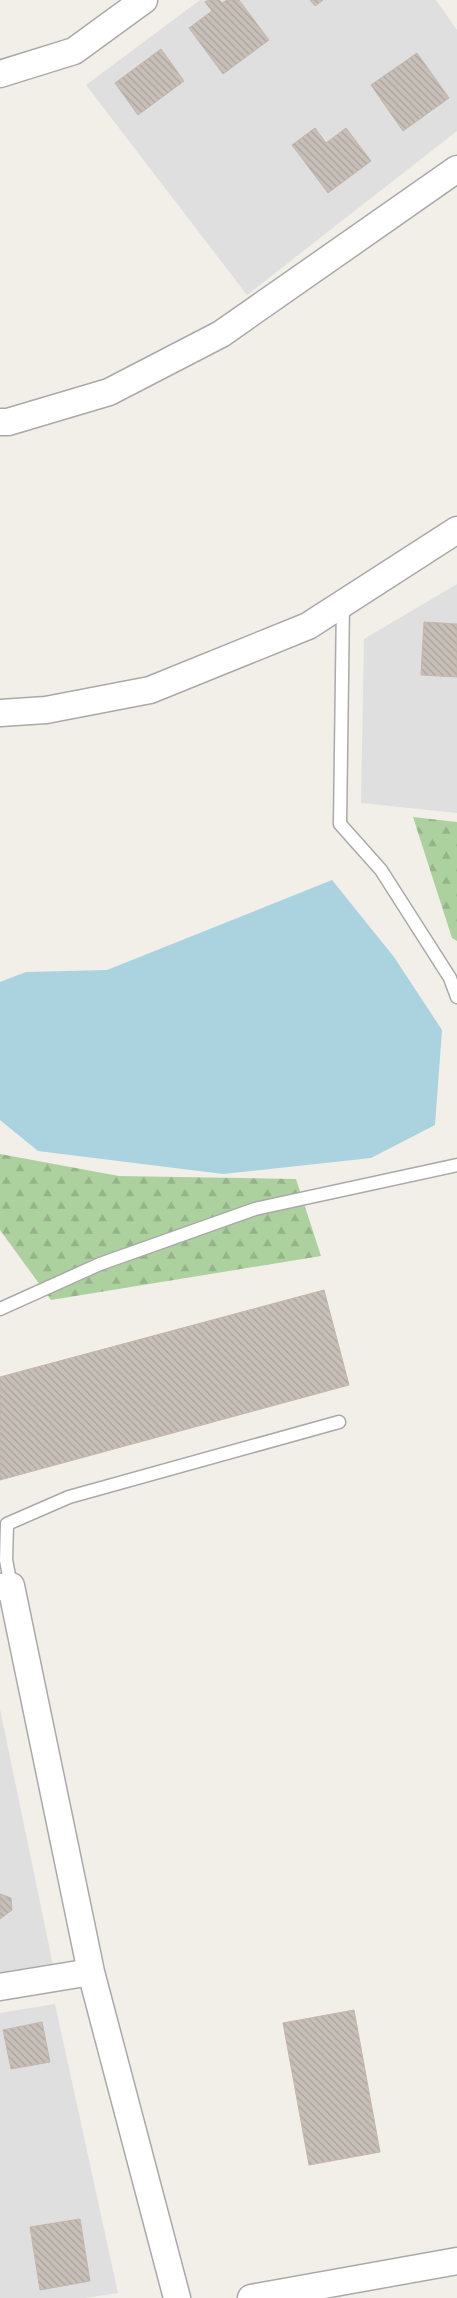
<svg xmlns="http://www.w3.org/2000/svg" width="457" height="2298" viewBox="0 0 457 2298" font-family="'Fira Sans',sans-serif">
<defs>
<pattern id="forest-firs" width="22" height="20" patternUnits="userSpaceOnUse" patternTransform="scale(1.25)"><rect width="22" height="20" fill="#add19e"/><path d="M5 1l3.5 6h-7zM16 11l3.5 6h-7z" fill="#95b388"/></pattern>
<pattern id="building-back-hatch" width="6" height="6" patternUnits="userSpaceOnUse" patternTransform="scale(1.25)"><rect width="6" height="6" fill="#c7bfb8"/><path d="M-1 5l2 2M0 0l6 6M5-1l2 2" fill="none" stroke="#aba49e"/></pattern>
</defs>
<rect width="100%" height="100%" fill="#f2efe9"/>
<path fill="#e0dfdf" d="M200 0H436L457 30V131L247 295 86 85Z
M457 584V813L361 803 364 639Z
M0 1709 53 1965 0 1974Z
M55 2004 118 2293 85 2298H0V2013Z"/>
<path fill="url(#forest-firs)" d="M413 817 457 822V941L452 938Z
M0 1154 119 1176 296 1179 321 1256 51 1300 0 1230Z"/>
<path fill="#aad3df" d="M332 880 394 957 442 1030 435 1125 371 1158 223 1174 38 1151 0 1120V982L26 972 107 970Z"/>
<path fill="url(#building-back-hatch)" stroke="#c4b6ab" d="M208 0H219L222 3 227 0H239L269 40 223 74 189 28 212 11 205 2Z
M310 0H323L315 6Z
M161 49 184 81 138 115 115 83Z
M417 53 449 98 403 131 371 85Z
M315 128 326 143 346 128 371 161 328 193 292 145Z
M424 622 457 624V677L421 675Z
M324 1290 349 1385 0 1480V1377Z
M0 1894 11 1898 12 1910 0 1919Z
M354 2010 380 2152 309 2165 283 2023Z
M42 2022 50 2062 11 2069 3 2030Z
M80 2219 90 2281 40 2290 30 2227Z"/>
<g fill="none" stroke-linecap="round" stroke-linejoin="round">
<g stroke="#a9a9a9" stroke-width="15">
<path id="service" d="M343 603 340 824 381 870 450 978 457 997
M0 1309 100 1264 255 1209 457 1165
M11 1586 6 1560 7 1524 69 1497 339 1422"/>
</g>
<g stroke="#a9a9a9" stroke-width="29">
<path id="minor" d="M0 74 74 51 144 0
M0 422H8L109 392 221 334 457 169
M0 713 46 710 150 690 308 626 457 530
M0 1587 11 1586 91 1972 177 2298
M0 1987 91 1972
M251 2298 457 2261"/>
</g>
<use href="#service" stroke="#fff" stroke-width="12"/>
<use href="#minor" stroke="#fff" stroke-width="26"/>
</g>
</svg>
